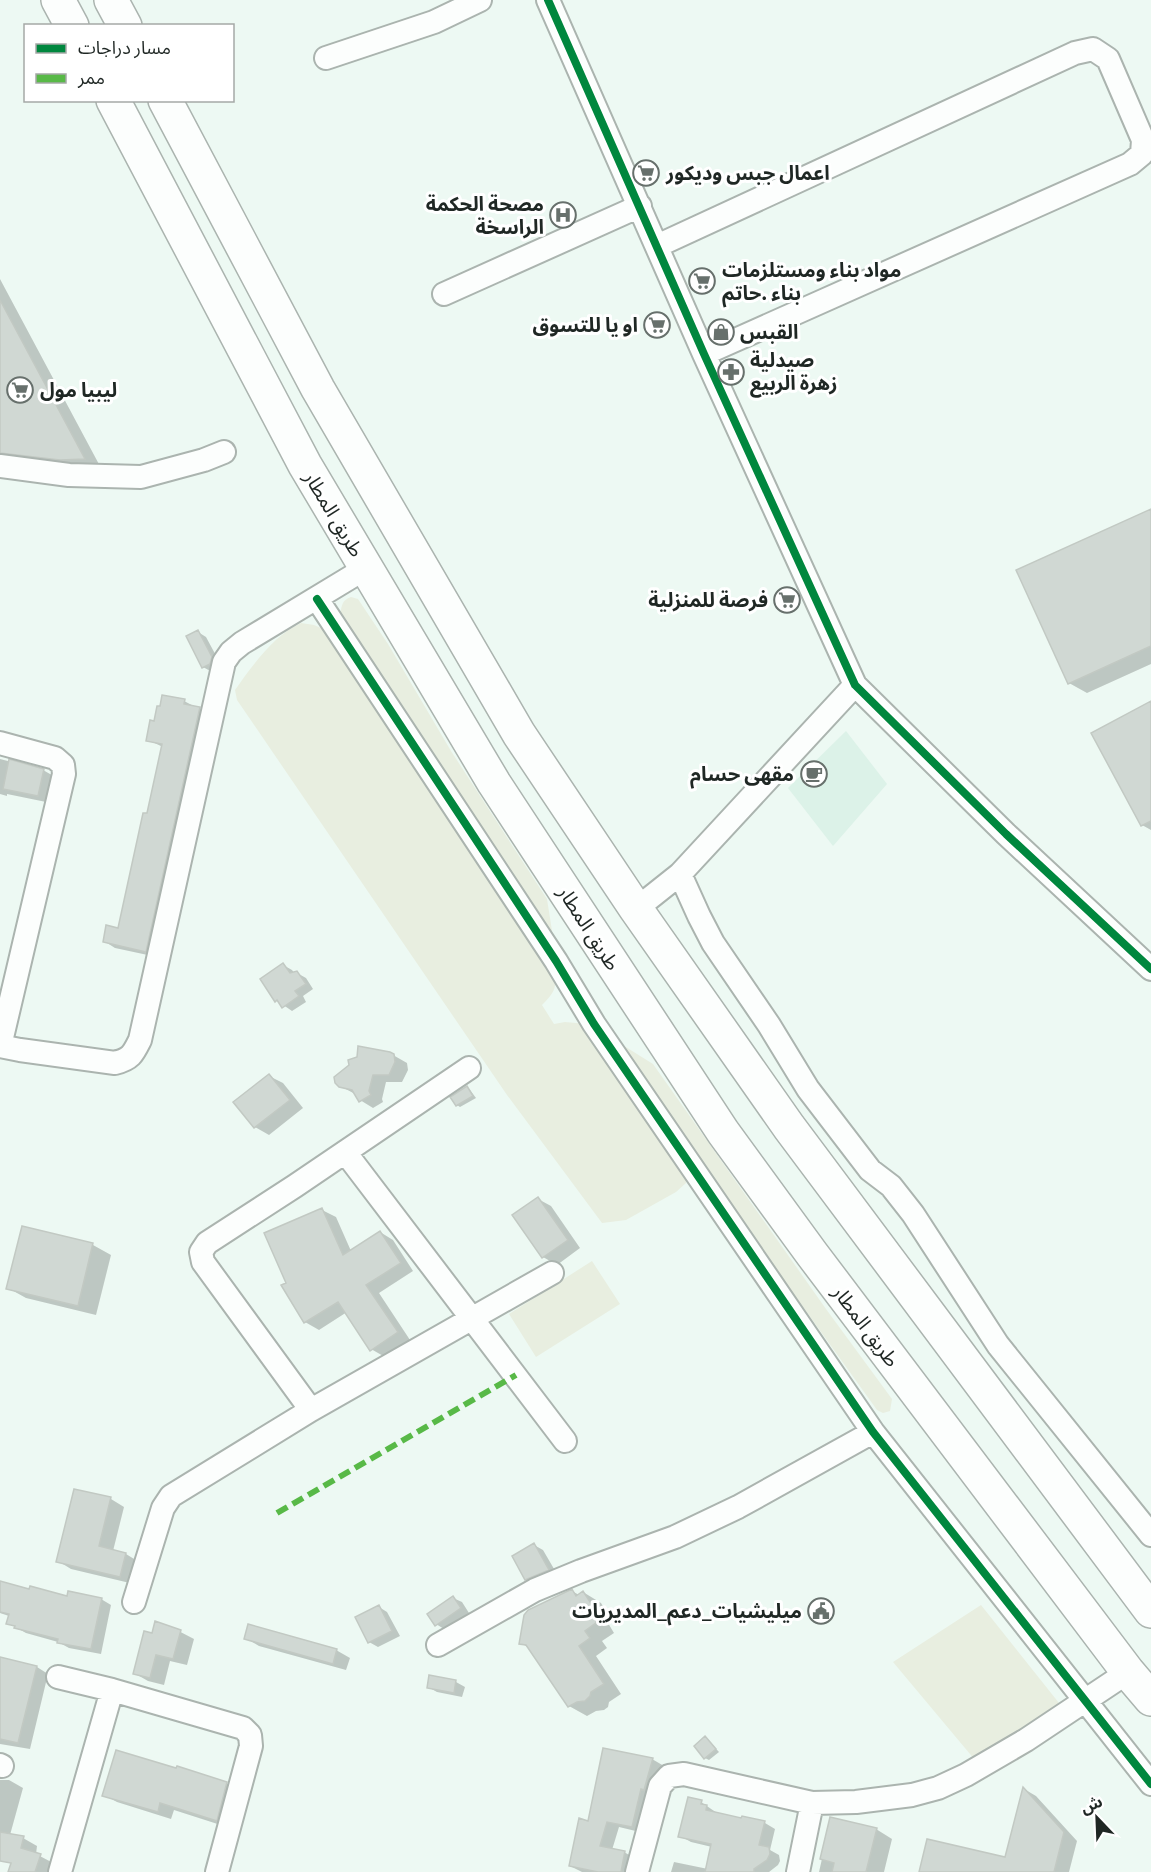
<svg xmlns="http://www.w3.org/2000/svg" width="1151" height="1872" viewBox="0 0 1151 1872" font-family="'Source Sans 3','Noto Sans Arabic',sans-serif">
<rect width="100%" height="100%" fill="#edf9f3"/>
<path fill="#dcf2e8" d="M846 731 887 784 833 846 788 788Z"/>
<path fill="#e8eee0" d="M351 597 358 599 388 644 451 751 547 899 553 937 340 614C342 605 342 600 351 597Z
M301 623 314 625 332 633 555 975C557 989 552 995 542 1005L554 1024 565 1022 587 1024 686 1177V1183L676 1192 626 1220 602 1223 507 1095 237 700 235 690C251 667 275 634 301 623Z
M621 1044 653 1064 826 1309 892 1399 890 1411 883 1413 877 1410 716 1186Z
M592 1261 620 1304 536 1357 509 1314Z
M981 1605 1059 1703 975 1760 893 1662Z"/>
<path fill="#0003" d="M0 279 101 468 0 465Z
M1151 511V664L1087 693 1069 683Z
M198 632 206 637 220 663 212 672 203 667Z
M184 701 211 715 157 957 115 948 104 941 119 929 148 815 163 747 148 740 155 722Z
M1151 703V830L1142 825Z
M0 759 43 770 57 778 51 803 7 794V796L0 794Z
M283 965 292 970 295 974 297 973 306 978 313 989 303 996 306 1002 292 1011 276 1000Z
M393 1055 407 1063 408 1070 402 1082H386L382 1099 383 1102 373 1108 360 1100 357 1095 340 1086Z
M269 1076 283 1083 303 1108 269 1135 255 1127 235 1102Z
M467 1088 470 1090 476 1098 460 1107 457 1105Z
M538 1199 551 1206 580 1248 557 1265 543 1257Z
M322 1210 336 1217 351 1251 380 1232 393 1240 413 1271 379 1293 410 1340 385 1357 371 1349 347 1312 319 1330 305 1322 288 1283Z
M23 1228 93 1245 111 1255 96 1315 26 1298 8 1288Z
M75 1490 111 1499 124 1507 113 1551 126 1554 139 1562 134 1584 71 1569 58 1561Z
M534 1545 543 1550 557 1574 535 1584 526 1579Z
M0 1583 68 1598 101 1599 111 1605 101 1654 69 1648 58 1642 26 1633 8 1623 9 1616 0 1613Z
M572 1591 579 1595 583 1592 601 1603 609 1616 605 1618 614 1633 602 1641 607 1648 596 1656 621 1694 609 1702 608 1707 604 1710 596 1711 587 1716 569 1706 529 1648 521 1643Z
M453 1598 462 1602 469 1613 444 1629 436 1624Z
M379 1607 387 1612 400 1636 378 1647 369 1642Z
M156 1623 169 1626 194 1639 187 1665 170 1661 164 1685 148 1681 134 1673 153 1635Z
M246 1638 336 1650 350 1658 346 1670 259 1646Z
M0 1658 37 1667 48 1674 30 1749 0 1744Z
M430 1677 456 1682 465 1687 462 1697 437 1692 428 1687Z
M706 1738 719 1752 709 1760 705 1758Z
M652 1759 664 1766 644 1833 619 1827 612 1850 624 1852 636 1859 634 1872H582L570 1866 589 1822Z
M178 1768 227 1784 240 1791 230 1828 174 1810 171 1819 117 1802 104 1795 177 1770Z
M0 1780H9L23 1788 10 1835 23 1838 37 1846 36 1854 55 1864 52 1872H10L13 1862 0 1859Z
M1024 1789 1036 1796 1077 1841 1069 1872H921L1006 1858Z
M701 1802 717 1813 742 1820 743 1817 765 1823 775 1829 770 1850 779 1855 780 1861 778 1865 769 1872H671L674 1862 708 1869 712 1847 691 1842 680 1836Z
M831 1819 876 1829 892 1839 884 1872H819Z"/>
<path fill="#d0d8d3" stroke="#c2c9c3" stroke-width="1.5" d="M0 300 85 459 60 460 0 453Z
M1151 509V646L1068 684 1016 570Z
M198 630 212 657 210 664 202 668 186 636Z
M162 695 185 699 184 704 200 707 146 952 103 942 106 925 118 928 143 813H147L162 744 146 741 150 720 154 721 157 706H160Z
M1151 701V821L1141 826 1091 733Z
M9 759 44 769 38 796 3 789Z
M283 963 290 973 297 971 306 984 295 991 299 996 282 1008 277 1000 275 1002 260 979Z
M358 1046 390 1052 394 1054 395 1062 389 1075H373L369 1091 371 1095 359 1102 352 1090 339 1087 335 1083 334 1077 349 1065 348 1060 357 1057Z
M269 1074 290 1100 254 1128 233 1102Z
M467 1086 473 1096 456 1106 450 1097Z
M538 1197 568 1240 542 1258 512 1215Z
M322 1208 343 1255 380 1231 401 1263 366 1285 398 1332 370 1351 338 1302 304 1323 281 1285 286 1283 264 1233Z
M22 1226 93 1243 78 1306 6 1289Z
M74 1489 111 1497 99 1546 126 1553 120 1577 56 1562Z
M534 1543 549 1570 525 1580 512 1556Z
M0 1581 29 1589 30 1586 67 1596 68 1591 102 1598 91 1649 57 1643 58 1639 14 1628 15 1626 6 1624 9 1614 0 1612Z
M572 1589 576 1596 583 1591 592 1605 588 1608 597 1622 585 1631 590 1638 579 1646 604 1684 591 1692 590 1696 585 1701 577 1702 568 1707 526 1645 519 1644 524 1615 528 1610Z
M453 1596 461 1608 435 1626 427 1614Z
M379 1605 392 1631 368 1643 355 1617Z
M155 1621 181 1630 173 1659 156 1655 150 1678 133 1674 144 1631 152 1633Z
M248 1624 337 1649 333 1664 244 1639Z
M0 1657 37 1666 18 1743 0 1739Z
M429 1675 456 1680 454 1693 427 1688Z
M705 1736 716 1749 704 1759 694 1746Z
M603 1748 653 1758 644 1790 641 1789 632 1827 607 1822 600 1846 625 1851 621 1872H598L569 1866 579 1818 588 1821Z
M116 1750 176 1768 177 1766 227 1782 217 1821 160 1803 158 1812 102 1796Z
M1023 1787 1064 1832 1054 1872H919L927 1839 1005 1857Z
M688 1797 702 1800 701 1804 707 1805 706 1810 741 1818 742 1816 765 1821 759 1845 769 1847 770 1854 767 1860 754 1869V1872H705L711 1844 678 1837Z
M830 1817 877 1828 866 1872H832L834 1863 820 1859Z
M0 1832 24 1836 21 1848 41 1854 35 1872H8L11 1863 0 1861Z"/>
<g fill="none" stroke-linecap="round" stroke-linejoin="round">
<g stroke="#abb4af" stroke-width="26">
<path id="minor" d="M548 0 704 354 855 685 1006 834 1151 969
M326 58 434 22 480 0
M657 246 1075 53 1093 49 1108 59 1143 140 1142 154 1130 164 704 354
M444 294 640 206
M0 466 69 475 141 477 204 460 224 452
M317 599 556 961 594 1024 873 1432 1151 1784
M0 743 55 758 63 765 64 774 0 1046
M680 874 699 916 713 943 769 1025 808 1089 870 1170 891 1186 913 1214 998 1345 1151 1535
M636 909 680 874 855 685
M0 1046 20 1050 115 1063C131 1059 133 1054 140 1040L224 662 231 652 242 643 366 568
M345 1152 565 1441
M311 1410 203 1262 201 1252 207 1243 295 1186 469 1068
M134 1602 163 1508 171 1496 311 1410 552 1273
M438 1645 535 1590 581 1571 675 1537 738 1507 873 1432
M58 1677 112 1690 243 1728 250 1735 251 1746 217 1872
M0 1765 2 1766
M60 1872 112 1690
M637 1872 660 1786 669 1776 684 1774 812 1803 856 1802 912 1795 938 1788 966 1775 1026 1740 1128 1672
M798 1872 812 1803"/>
</g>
<g stroke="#abb4af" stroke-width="36">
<path id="highway" d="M58 0 72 26
M111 0 125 26
M113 100 305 465 494 783 723 1132 812 1254 1128 1672 1151 1699
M165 100 318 389 519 734 636 909 789 1127 1151 1611"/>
</g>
<use href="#minor" stroke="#fcfefd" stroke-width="22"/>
<use href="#highway" stroke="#fcfefd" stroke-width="33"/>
<path stroke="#58b947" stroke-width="6" stroke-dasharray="12 6" stroke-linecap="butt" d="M277 1513 516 1375"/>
<g stroke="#fff" stroke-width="11">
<path id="cycleway" d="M548 0 704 354 855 685 1006 834 1151 969
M317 599 556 961 594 1024 873 1432 1151 1784"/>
</g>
<use href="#cycleway" stroke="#00873e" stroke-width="8"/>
</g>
<defs>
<g id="supermarket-ring" transform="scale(1.35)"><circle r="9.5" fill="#fff" stroke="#67706c" stroke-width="1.5"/><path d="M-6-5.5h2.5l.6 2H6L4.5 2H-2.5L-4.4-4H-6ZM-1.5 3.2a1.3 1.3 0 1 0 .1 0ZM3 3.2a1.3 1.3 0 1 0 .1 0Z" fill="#67706c"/></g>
<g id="hospital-ring" transform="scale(1.35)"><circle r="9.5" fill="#fff" stroke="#67706c" stroke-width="1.5"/><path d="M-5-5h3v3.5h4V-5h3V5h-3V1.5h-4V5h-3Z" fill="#67706c"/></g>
<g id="shop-ring" transform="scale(1.35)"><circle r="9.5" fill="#fff" stroke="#67706c" stroke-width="1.5"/><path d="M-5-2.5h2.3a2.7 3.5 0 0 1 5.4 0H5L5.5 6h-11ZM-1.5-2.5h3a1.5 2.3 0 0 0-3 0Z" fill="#67706c"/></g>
<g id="pharmacy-ring" transform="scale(1.35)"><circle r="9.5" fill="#fff" stroke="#67706c" stroke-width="1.5"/><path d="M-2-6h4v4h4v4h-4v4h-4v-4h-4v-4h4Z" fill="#67706c"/></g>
<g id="cafe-ring" transform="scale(1.35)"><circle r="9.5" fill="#fff" stroke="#67706c" stroke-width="1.5"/><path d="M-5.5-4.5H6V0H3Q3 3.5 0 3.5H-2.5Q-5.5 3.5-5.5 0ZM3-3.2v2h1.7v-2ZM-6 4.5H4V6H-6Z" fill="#67706c"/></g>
<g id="civic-ring" transform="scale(1.35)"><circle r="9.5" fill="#fff" stroke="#67706c" stroke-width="1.5"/><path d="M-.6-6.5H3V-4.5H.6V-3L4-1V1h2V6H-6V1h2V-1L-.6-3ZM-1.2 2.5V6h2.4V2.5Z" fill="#67706c"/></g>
</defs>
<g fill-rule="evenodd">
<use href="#supermarket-ring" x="646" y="173"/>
<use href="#hospital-ring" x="563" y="215"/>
<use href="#supermarket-ring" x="702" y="281"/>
<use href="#supermarket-ring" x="657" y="325"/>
<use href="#shop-ring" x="721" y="332"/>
<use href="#pharmacy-ring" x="731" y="372"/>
<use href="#supermarket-ring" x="20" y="390"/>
<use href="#supermarket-ring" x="787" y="600"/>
<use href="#cafe-ring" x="814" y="774"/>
<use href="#civic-ring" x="821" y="1611"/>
</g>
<g text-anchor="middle" stroke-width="6" stroke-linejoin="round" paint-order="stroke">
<g font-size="20" font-weight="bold" fill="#1f2724" stroke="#fff" text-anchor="start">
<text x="666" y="180">اعمال جبس وديكور</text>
<text x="544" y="211" text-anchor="end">مصحة الحكمة<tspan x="544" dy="23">الراسخة</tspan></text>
<text x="722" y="277">مواد بناء ومستلزمات<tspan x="722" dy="23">بناء .حاتم</tspan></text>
<text x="638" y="332" text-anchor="end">او يا للتسوق</text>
<text x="740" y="339">القبس</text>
<text x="750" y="367">صيدلية<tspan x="750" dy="23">زهرة الربيع</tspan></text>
<text x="40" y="397">ليبيا مول</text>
<text x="768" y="607" text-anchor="end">فرصة للمنزلية</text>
<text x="794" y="781" text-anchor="end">مقهى حسام</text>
<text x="802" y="1618" text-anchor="end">ميليشيات_دعم_المديريات</text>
</g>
<g font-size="20" fill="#1f2724" stroke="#fff">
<text transform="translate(334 514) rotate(59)" y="7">طريق المطار</text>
<text transform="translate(589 928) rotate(57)" y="7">طريق المطار</text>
<text transform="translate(866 1326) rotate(53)" y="7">طريق المطار</text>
</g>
</g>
<rect x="24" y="24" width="210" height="78" fill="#ffffff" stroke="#a5a9a7" stroke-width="1.5"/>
<rect x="36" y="44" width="30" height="9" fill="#00873e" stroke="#a5a9a7" stroke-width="1.5"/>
<text x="78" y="54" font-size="18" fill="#1f2724">مسار دراجات</text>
<rect x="36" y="74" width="30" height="9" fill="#58b947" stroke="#a5a9a7" stroke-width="1.5"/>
<text x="78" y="84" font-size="18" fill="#1f2724">ممر</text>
<g transform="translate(1097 1818) rotate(337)" stroke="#ffffff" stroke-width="4.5" paint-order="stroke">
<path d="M0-4.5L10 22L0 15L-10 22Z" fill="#1f2724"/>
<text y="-9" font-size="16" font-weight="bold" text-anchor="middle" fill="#1f2724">ش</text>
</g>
</svg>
